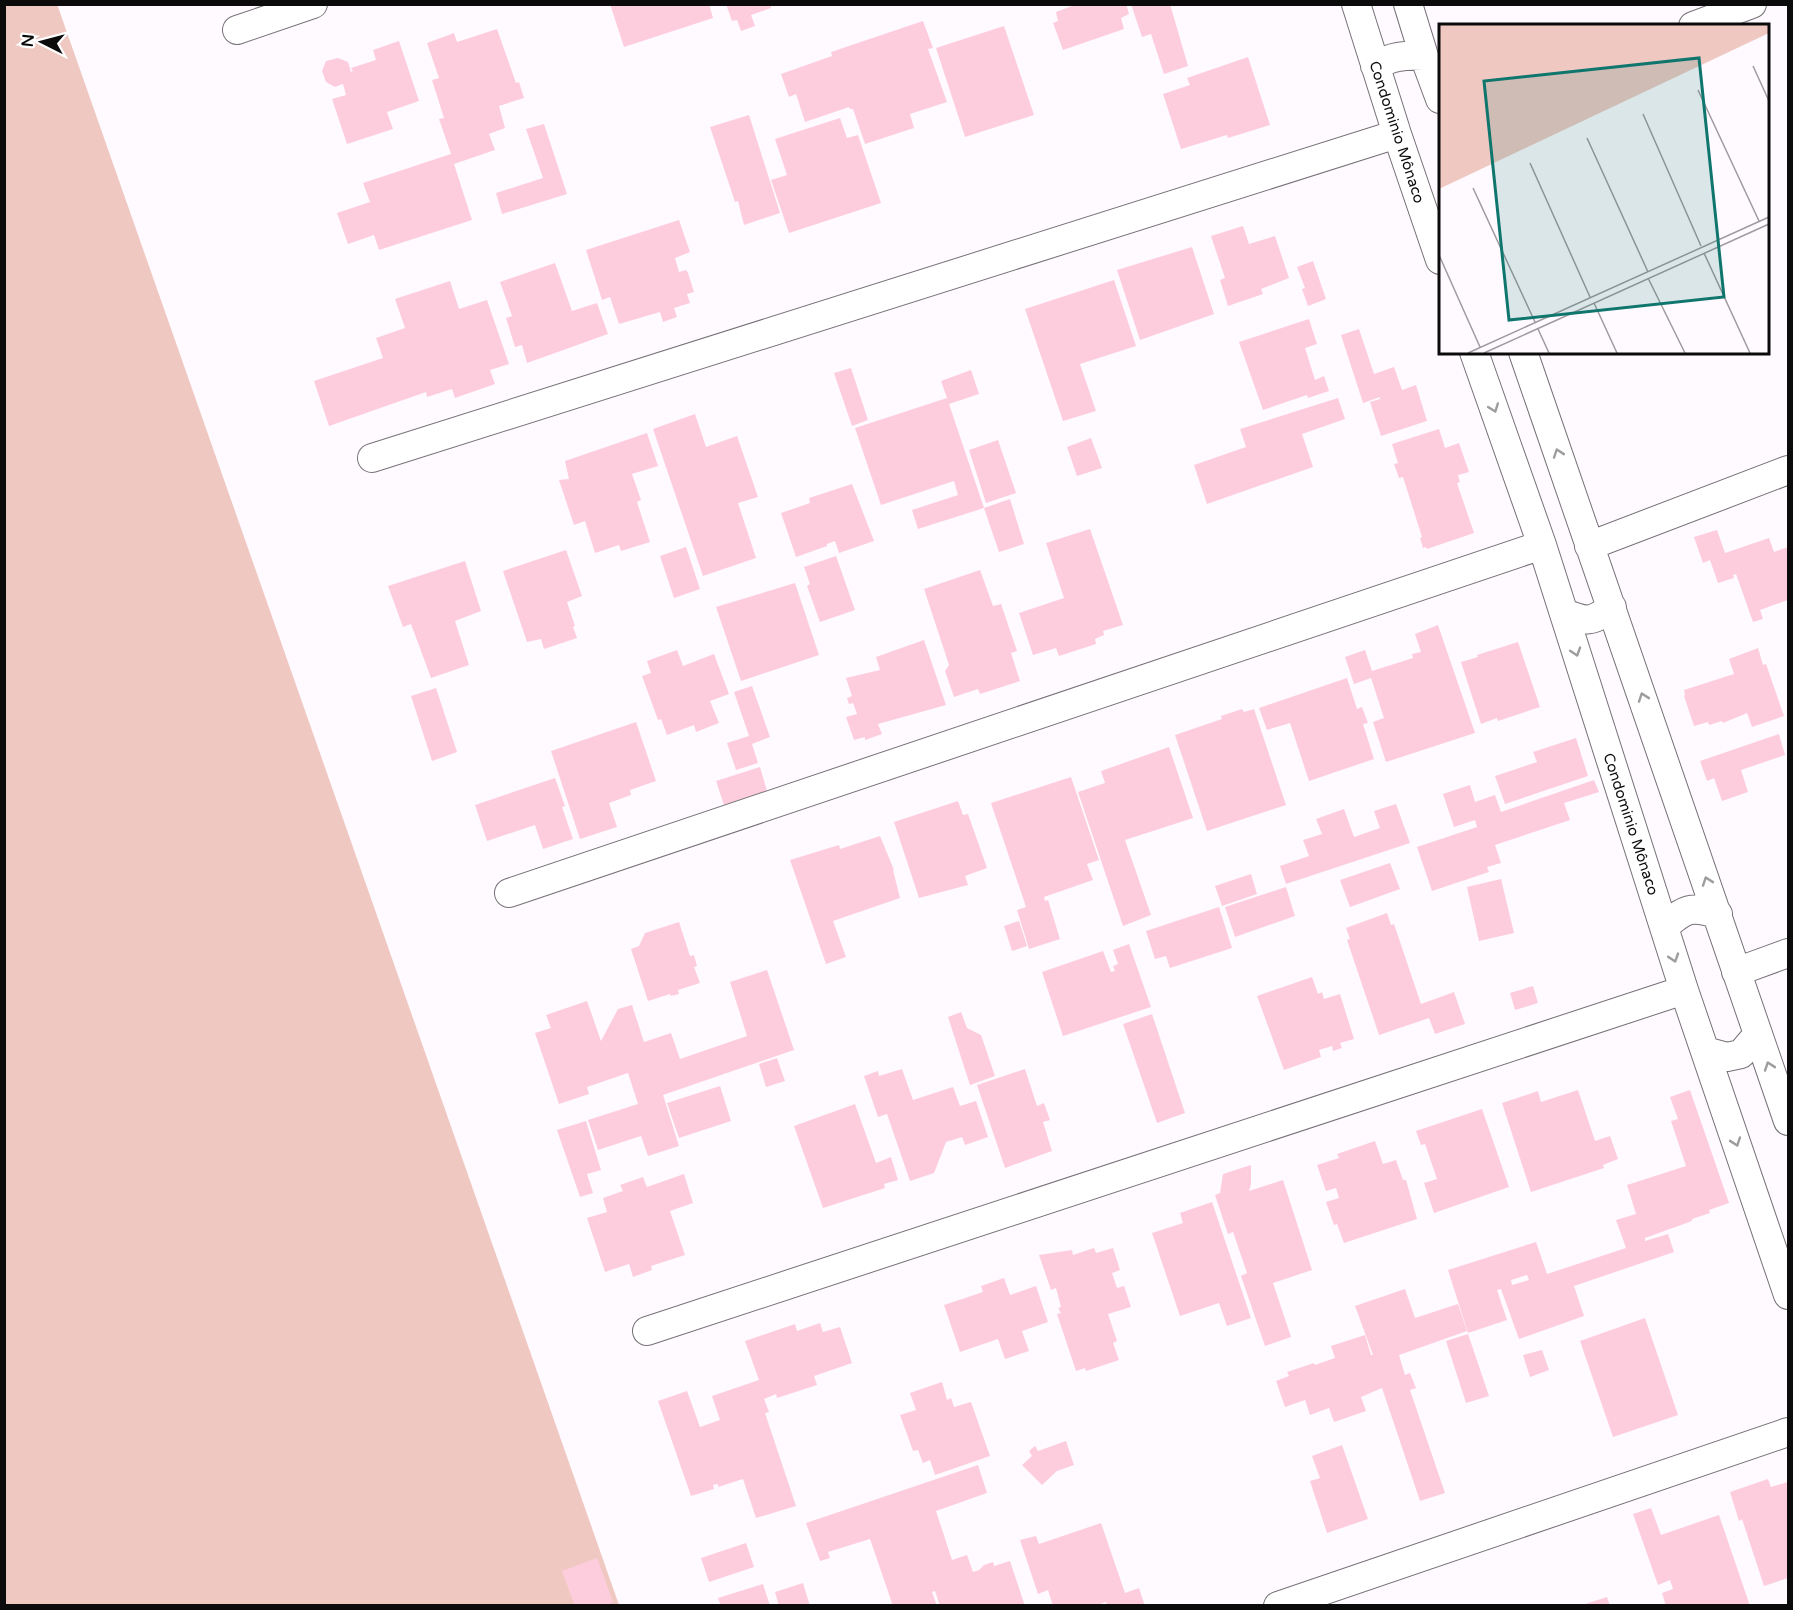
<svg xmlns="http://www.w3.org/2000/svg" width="1793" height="1610" viewBox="0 0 1793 1610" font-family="'Varela Round',sans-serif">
<rect width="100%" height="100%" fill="#fffaff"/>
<path fill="#f0c8c2" d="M57 4 619 1605 5 1606 4 5Z"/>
<path fill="#fecddd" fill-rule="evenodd" d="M610 4H709L713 18 624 47Z
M726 4H770L771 8 751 15 755 26 741 31 737 20 732 21Z
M1077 4H1126L1129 14 1121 18 1124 29 1063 50 1053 23 1058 21 1056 12Z
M1131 4H1170L1188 66 1164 74 1151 34 1142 37Z
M923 21 933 48 928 49 947 102 910 114 914 128 865 144 853 109H850L849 107 805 122 796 94 789 97 781 74 832 56 831 52Z
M1004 26 1034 115 965 137 936 48Z
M497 29 516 83 519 82 524 98 499 106 505 128 489 134 495 150 454 164 472 220 379 250 374 235 348 244 337 213 370 202 363 183 451 154 439 119 444 118 432 80 439 78 427 43 454 33 457 42Z
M399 41 419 101 387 112 393 129 347 144 332 99 346 95 343 84 335 87 326 82 322 71 326 61 338 58 348 62 351 72 353 71 351 68 376 60 373 50Z
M1248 57 1270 125 1228 138 1227 135 1181 149 1163 94 1190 85 1187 78Z
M749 115 780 213 744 225 738 201 735 202 710 127Z
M840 118 847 138 858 135 881 203 789 233 771 180 787 175 775 139Z
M544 124 567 194 502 214 496 193 543 178 526 129Z
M679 220 690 252 675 258 679 272 686 270 688 273 694 292 687 294 690 303 674 308 677 317 663 322 660 312 619 324 610 297 602 300 586 250Z
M1243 226 1249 244 1275 236 1289 278 1261 289 1263 294 1228 306 1220 280 1225 278 1211 236Z
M1192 247 1214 314 1140 340 1117 270Z
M1313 261 1326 299 1308 306 1302 289 1305 288 1297 267Z
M555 263 572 311 597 303 608 334 527 363 522 345 515 347 506 318 512 316 500 282Z
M1114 280 1136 346 1080 364 1096 411 1063 421 1025 309Z
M450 281 459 309 487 300 488 303 509 364 490 370 495 384 455 398 452 389 427 397 426 392 329 426 314 381 383 358 376 338 405 328 395 299Z
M1309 319 1317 344 1305 348 1315 380 1324 376 1329 391 1308 398 1307 395 1263 410 1239 342Z
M1359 329 1374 374 1394 367 1402 390 1416 385 1427 421 1381 436 1370 402 1380 399V397L1363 403 1341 335Z
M851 368 868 420 852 426 834 373Z
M971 370 979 394 949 404 984 508 918 529 912 510 958 495 954 481 881 505 855 428 947 398 941 381Z
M1338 398 1345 419 1302 434 1313 467 1207 504 1194 465 1246 447 1240 429Z
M695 414 706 447 737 436 758 497 738 503 756 558 703 576 653 429Z
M1439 429 1445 448 1459 443 1469 472 1458 475 1460 482 1457 483 1474 533 1427 549 1426 547 1423 548 1420 538 1422 537 1403 477 1399 478 1394 464 1398 463 1392 444Z
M647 433 658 466 632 474 641 500 637 502 650 542 621 551 619 545 595 553 585 521 574 525 559 480 569 479 565 461Z
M1091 438 1102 468 1077 476 1067 447Z
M998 440 1016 493 986 503 969 450Z
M852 484 874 541 839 553 835 541 827 544V546L796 557 781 513 810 503 809 498Z
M1010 499 1024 544 999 552 984 508Z
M1090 529 1123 625 1103 631 1104 635 1095 639 1096 644 1059 656 1056 648 1033 655 1019 613 1064 598 1046 543Z
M1717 530 1725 553 1769 538 1774 552 1788 547V600L1760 610 1763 619 1753 622 1736 574 1733 575 1734 578 1718 583 1710 560 1703 563 1694 537Z
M686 547 700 589 674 598 660 556Z
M566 550 582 596 567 602 575 626 573 627 577 638 544 649 541 639 527 642 503 571Z
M836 556 855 610 820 622 807 586 810 584 804 567Z
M465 561 481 611 455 621 469 665 431 678 411 624 403 627 388 586Z
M980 570 993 606 1001 604 1017 651 1011 653 1020 681 980 694 978 689 954 697 945 671 949 665 924 589Z
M795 583 819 655 741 681 716 607Z
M1438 625 1475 733 1386 762 1373 722 1384 718 1371 678 1354 684 1345 657 1365 650 1372 671 1413 658 1412 654 1421 652 1415 634Z
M924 640 946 705 878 724 882 734 865 740V737L854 740 846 717 857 714 853 703 849 704 847 698 852 696 846 678 880 670 876 657Z
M1518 642 1540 707 1498 721 1497 718 1481 724 1461 662 1478 657 1477 655Z
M1758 648 1763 665 1766 664 1784 716 1752 727 1747 713 1723 723 1722 721 1709 725 1708 722 1694 726 1684 696 1685 695 1684 690 1734 674 1729 659Z
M677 650 683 666 714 654 729 694 710 701 719 723 696 732 694 725 667 735 661 719 658 720 642 676 651 673 647 661Z
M1347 678 1357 709 1362 707 1368 723 1363 724 1374 759 1309 781 1290 723 1267 730 1259 708Z
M752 686 770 737 752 744 758 763 736 770 727 743 749 736 734 692Z
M436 688 457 752 432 761 411 696Z
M1242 709 1244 712 1254 709 1286 805 1207 831 1175 735 1222 719 1221 716Z
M636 722 656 781 630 790 631 795 609 803 617 827 580 839 551 751Z
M1779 734 1785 755 1741 770 1748 792 1722 801 1714 778 1707 781 1700 761Z
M1576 738 1588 776 1505 804 1495 776 1537 762 1533 752Z
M1169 747 1193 818 1125 840 1151 915 1123 926 1078 792 1105 783 1101 771Z
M760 767 767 791 724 805 716 781Z
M1071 777 1099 860 1087 864 1093 880 1044 897 1045 901 1048 900 1060 939 1029 949 1017 910 1026 907 991 803Z
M555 778 565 806 562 807 573 839 543 849 535 825 487 841 475 805Z
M1594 780 1599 792 1564 803 1570 820 1495 845 1501 863 1487 867 1489 872 1432 891 1417 847 1477 827 1475 820 1454 827 1443 794 1470 785 1475 802 1495 795 1501 812Z
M958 801 963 815 968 814 987 868 965 876 968 885 919 898 894 822Z
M1396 804 1410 843 1286 884 1280 866 1309 856 1303 840 1322 834 1316 819 1344 809 1354 837 1380 828 1374 811Z
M880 836 894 870H893L900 898 833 921 846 957 826 964 790 860 839 845 840 849Z
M1390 863 1400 889 1350 907 1340 880Z
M1251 874 1257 894 1222 906 1215 886Z
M1501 879 1514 933 1479 941 1467 887Z
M1286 887 1295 916 1235 937 1225 907Z
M1219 907 1232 948 1170 968 1166 956 1155 959 1146 931Z
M1387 913 1391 925 1394 924 1421 1004 1454 992 1465 1024 1435 1034 1429 1018 1379 1035 1347 940 1350 939 1346 928Z
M1019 921 1027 946 1012 951 1004 926Z
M679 922 690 956 694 955 697 966 694 967 700 983 678 990 679 994 671 996 670 994 648 1001 631 949 639 946 645 933Z
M1129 944 1151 1007 1063 1036 1042 972 1103 951 1111 972 1115 971 1113 966 1118 964 1113 950Z
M767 970 794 1050 663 1095 679 1146 648 1156 641 1136 598 1150 588 1120 638 1104 628 1073 587 1087 589 1094 559 1104 535 1033 551 1028 546 1015 587 1001 601 1041 618 1009 632 1005 644 1042 671 1033 680 1059 747 1036 730 982Z
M1312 977 1318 994 1322 992 1324 999 1340 994 1354 1039 1340 1043 1342 1048 1333 1051 1332 1046 1319 1050 1321 1057 1284 1070 1257 996Z
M1533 986 1538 1003 1515 1010 1510 993Z
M961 1012 967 1028 981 1035 995 1076 970 1085 948 1017Z
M1152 1014 1185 1113 1157 1123 1123 1024Z
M777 1058 785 1081 766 1087 759 1064Z
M902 1069 913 1100 953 1087 960 1106 976 1101 988 1137 965 1145 962 1137 946 1142 934 1173 910 1181 887 1114 878 1117 864 1076 878 1071 879 1076Z
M1025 1069 1037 1106 1044 1103 1050 1120 1043 1122 1052 1151 1005 1168 977 1085Z
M720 1086 731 1121 679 1138 667 1103Z
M1578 1090 1595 1141 1610 1136 1618 1159 1603 1165 1604 1168 1531 1192 1502 1103 1538 1091 1541 1102Z
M1690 1090 1729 1203 1709 1210 1710 1213 1692 1219V1221L1645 1238V1241L1668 1234 1674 1252 1574 1286 1584 1316 1519 1339 1501 1289 1497 1290 1507 1320 1468 1333 1448 1270 1536 1242 1547 1274 1626 1248 1616 1220 1636 1214 1627 1185 1686 1166 1671 1121 1678 1119 1670 1097ZM1527 1275 1529 1280 1512 1285 1511 1280Z
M855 1104 876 1163 891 1157 898 1180 884 1184 885 1188 823 1208 794 1126Z
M1482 1109 1509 1187 1434 1213 1424 1183 1437 1179 1425 1144 1421 1145 1416 1131Z
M586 1121 601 1170 587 1174 593 1193 580 1197 557 1130Z
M1375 1141 1383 1164 1396 1160 1403 1180H1406L1417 1219 1344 1243 1337 1224 1334 1225 1326 1202 1339 1198 1336 1188 1326 1191 1317 1165 1339 1158 1337 1154Z
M1251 1165V1184L1249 1191 1283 1180 1312 1270 1273 1283 1291 1337 1265 1346 1241 1276 1247 1273 1233 1232 1228 1234 1215 1195 1220 1193 1223 1174Z
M684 1174 693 1203 670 1211 685 1255 651 1266 652 1270 633 1277 629 1264 605 1272 587 1218 607 1212 603 1198 623 1191 620 1185 643 1177 647 1187Z
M1212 1202 1251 1318 1227 1326 1219 1303 1180 1316 1152 1233 1183 1223 1180 1213Z
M1094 1248 1096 1253 1113 1248 1120 1270 1112 1273 1117 1288 1124 1286 1131 1307 1108 1314 1117 1341 1113 1343 1119 1360 1086 1371 1085 1368 1076 1371 1057 1314 1061 1313 1058 1308 1061 1307 1056 1288 1051 1290 1039 1255 1072 1250 1073 1255Z
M1004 1278 1010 1295 1036 1286 1048 1322 1022 1331 1029 1351 1005 1359 998 1339 960 1352 944 1305 983 1292 981 1286Z
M1405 1289 1415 1318 1458 1304 1467 1331 1399 1355 1405 1375 1410 1373 1416 1388 1410 1390 1445 1493 1420 1501 1382 1388 1361 1397 1366 1411 1334 1422 1329 1408 1310 1415 1305 1400 1285 1407 1276 1381 1289 1376 1287 1372 1314 1363 1315 1365 1335 1358 1331 1346 1365 1335 1371 1355H1373L1355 1306Z
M1645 1318 1678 1415 1613 1437 1580 1341Z
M820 1323 823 1332 840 1327 852 1363 814 1376 817 1385 777 1398 776 1394 764 1399 769 1412 765 1413 796 1506 756 1518 743 1479 718 1487V1484L713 1485 714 1489 691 1496 658 1401 687 1391 700 1427 720 1420 712 1396 759 1380 745 1341 795 1324 797 1331Z
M1468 1334 1489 1396 1466 1403 1446 1341Z
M1542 1350 1549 1370 1530 1377 1523 1355Z
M942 1382 947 1400 951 1398 954 1407 971 1402 990 1456 935 1475 930 1460 923 1463 918 1450 913 1451 900 1415 916 1410 910 1393Z
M1066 1441 1074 1465 1057 1471 1042 1485 1022 1465 1032 1456 1029 1451 1035 1446 1038 1451Z
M1342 1445 1368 1519 1327 1533 1310 1481 1320 1478 1312 1456Z
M978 1465 987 1493 936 1511 952 1560 967 1555 973 1572 979 1570 984 1565 993 1562 994 1566 1010 1561 1025 1606H940L935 1591 932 1592 937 1606H893L870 1539 828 1552 830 1558 820 1561 806 1523Z
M1768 1479 1771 1487 1788 1482V1578L1764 1586 1742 1519 1739 1521 1730 1492Z
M1651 1508 1661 1535 1719 1515 1750 1606H1666L1662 1593 1673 1589 1670 1580 1658 1585 1633 1514Z
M1101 1523 1125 1593 1139 1588 1145 1606H1107L1106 1602 1095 1606H1053L1048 1590 1038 1594 1020 1540 1036 1536 1039 1544Z
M746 1543 754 1567 709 1582 701 1558Z
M597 1558 613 1602 605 1606H575L562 1571Z
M803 1583 810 1606H779L775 1592Z
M763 1584 770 1606H721L718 1598Z
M1607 1597 1610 1606H1582V1605Z"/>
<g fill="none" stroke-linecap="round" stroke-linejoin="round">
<g stroke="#767176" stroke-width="30">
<path id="street" d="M1356 4 1397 134 1440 260
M1408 4 1424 56 1440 99
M1693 26 1752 4
M237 30 313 4
M1375 66C1392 56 1404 55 1424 56
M1474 352 1542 545 1684 990 1788 1295
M1523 352 1788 1121
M372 458 1397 134
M1589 546 1788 470
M1564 613C1587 622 1591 623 1612 607
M509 893 1542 545
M1664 927C1686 908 1690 906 1718 914
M1736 972 1788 953
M1705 1051 1727 1057 1741 1054 1758 1034
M647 1331 1684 990
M1278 1606 1788 1432"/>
</g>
<use href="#street" stroke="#fff" stroke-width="28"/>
</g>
<defs><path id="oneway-chevron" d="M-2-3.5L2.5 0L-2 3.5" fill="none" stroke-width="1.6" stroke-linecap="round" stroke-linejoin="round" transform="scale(1.5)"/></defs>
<g stroke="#9e9d9e">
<use href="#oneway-chevron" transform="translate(1494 408) rotate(70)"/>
<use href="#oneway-chevron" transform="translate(1558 453) rotate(-109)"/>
<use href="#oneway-chevron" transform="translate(1576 652) rotate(72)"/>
<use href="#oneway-chevron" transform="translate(1643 697) rotate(-109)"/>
<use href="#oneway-chevron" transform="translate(1707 881) rotate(-109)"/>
<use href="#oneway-chevron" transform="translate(1674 958) rotate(72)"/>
<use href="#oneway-chevron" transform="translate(1769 1066) rotate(-109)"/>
<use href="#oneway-chevron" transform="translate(1736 1142) rotate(71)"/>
</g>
<g text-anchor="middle" stroke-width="4.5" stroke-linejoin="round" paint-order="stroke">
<g font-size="15" fill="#0c0b0c" stroke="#fff">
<text transform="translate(1397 132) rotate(72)" y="5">Condominio Mônaco</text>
<text transform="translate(1631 824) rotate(72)" y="5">Condominio Mônaco</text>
</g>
</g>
<g transform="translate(1439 24)">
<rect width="330" height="330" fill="#fffaff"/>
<path d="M0 1H330V9L0 165Z" fill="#f0c8c2"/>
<path fill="none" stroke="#9e9a9e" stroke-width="1.5" d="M314 42 330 77M259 66 320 197M204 90 262 222M148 114 209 248M91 139 151 273M34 164 96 298M265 229 311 329M0 231 41 323M209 254 246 329M155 279 178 329M99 305 110 329M29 329 330 193M45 329 330 200"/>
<path fill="#0f766e" fill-opacity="0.15" stroke="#0f766e" stroke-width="3" d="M260 34 285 273 70 296 45 57Z"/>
<rect width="330" height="330" fill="none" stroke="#0c0b0c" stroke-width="3"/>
</g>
<rect width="1793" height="1610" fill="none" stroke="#0c0b0c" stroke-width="12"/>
<g transform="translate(42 42) rotate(276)" stroke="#ffffff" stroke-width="4.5" paint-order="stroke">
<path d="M0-4.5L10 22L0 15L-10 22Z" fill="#0c0b0c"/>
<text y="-9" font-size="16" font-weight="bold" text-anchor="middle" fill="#0c0b0c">N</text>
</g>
</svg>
